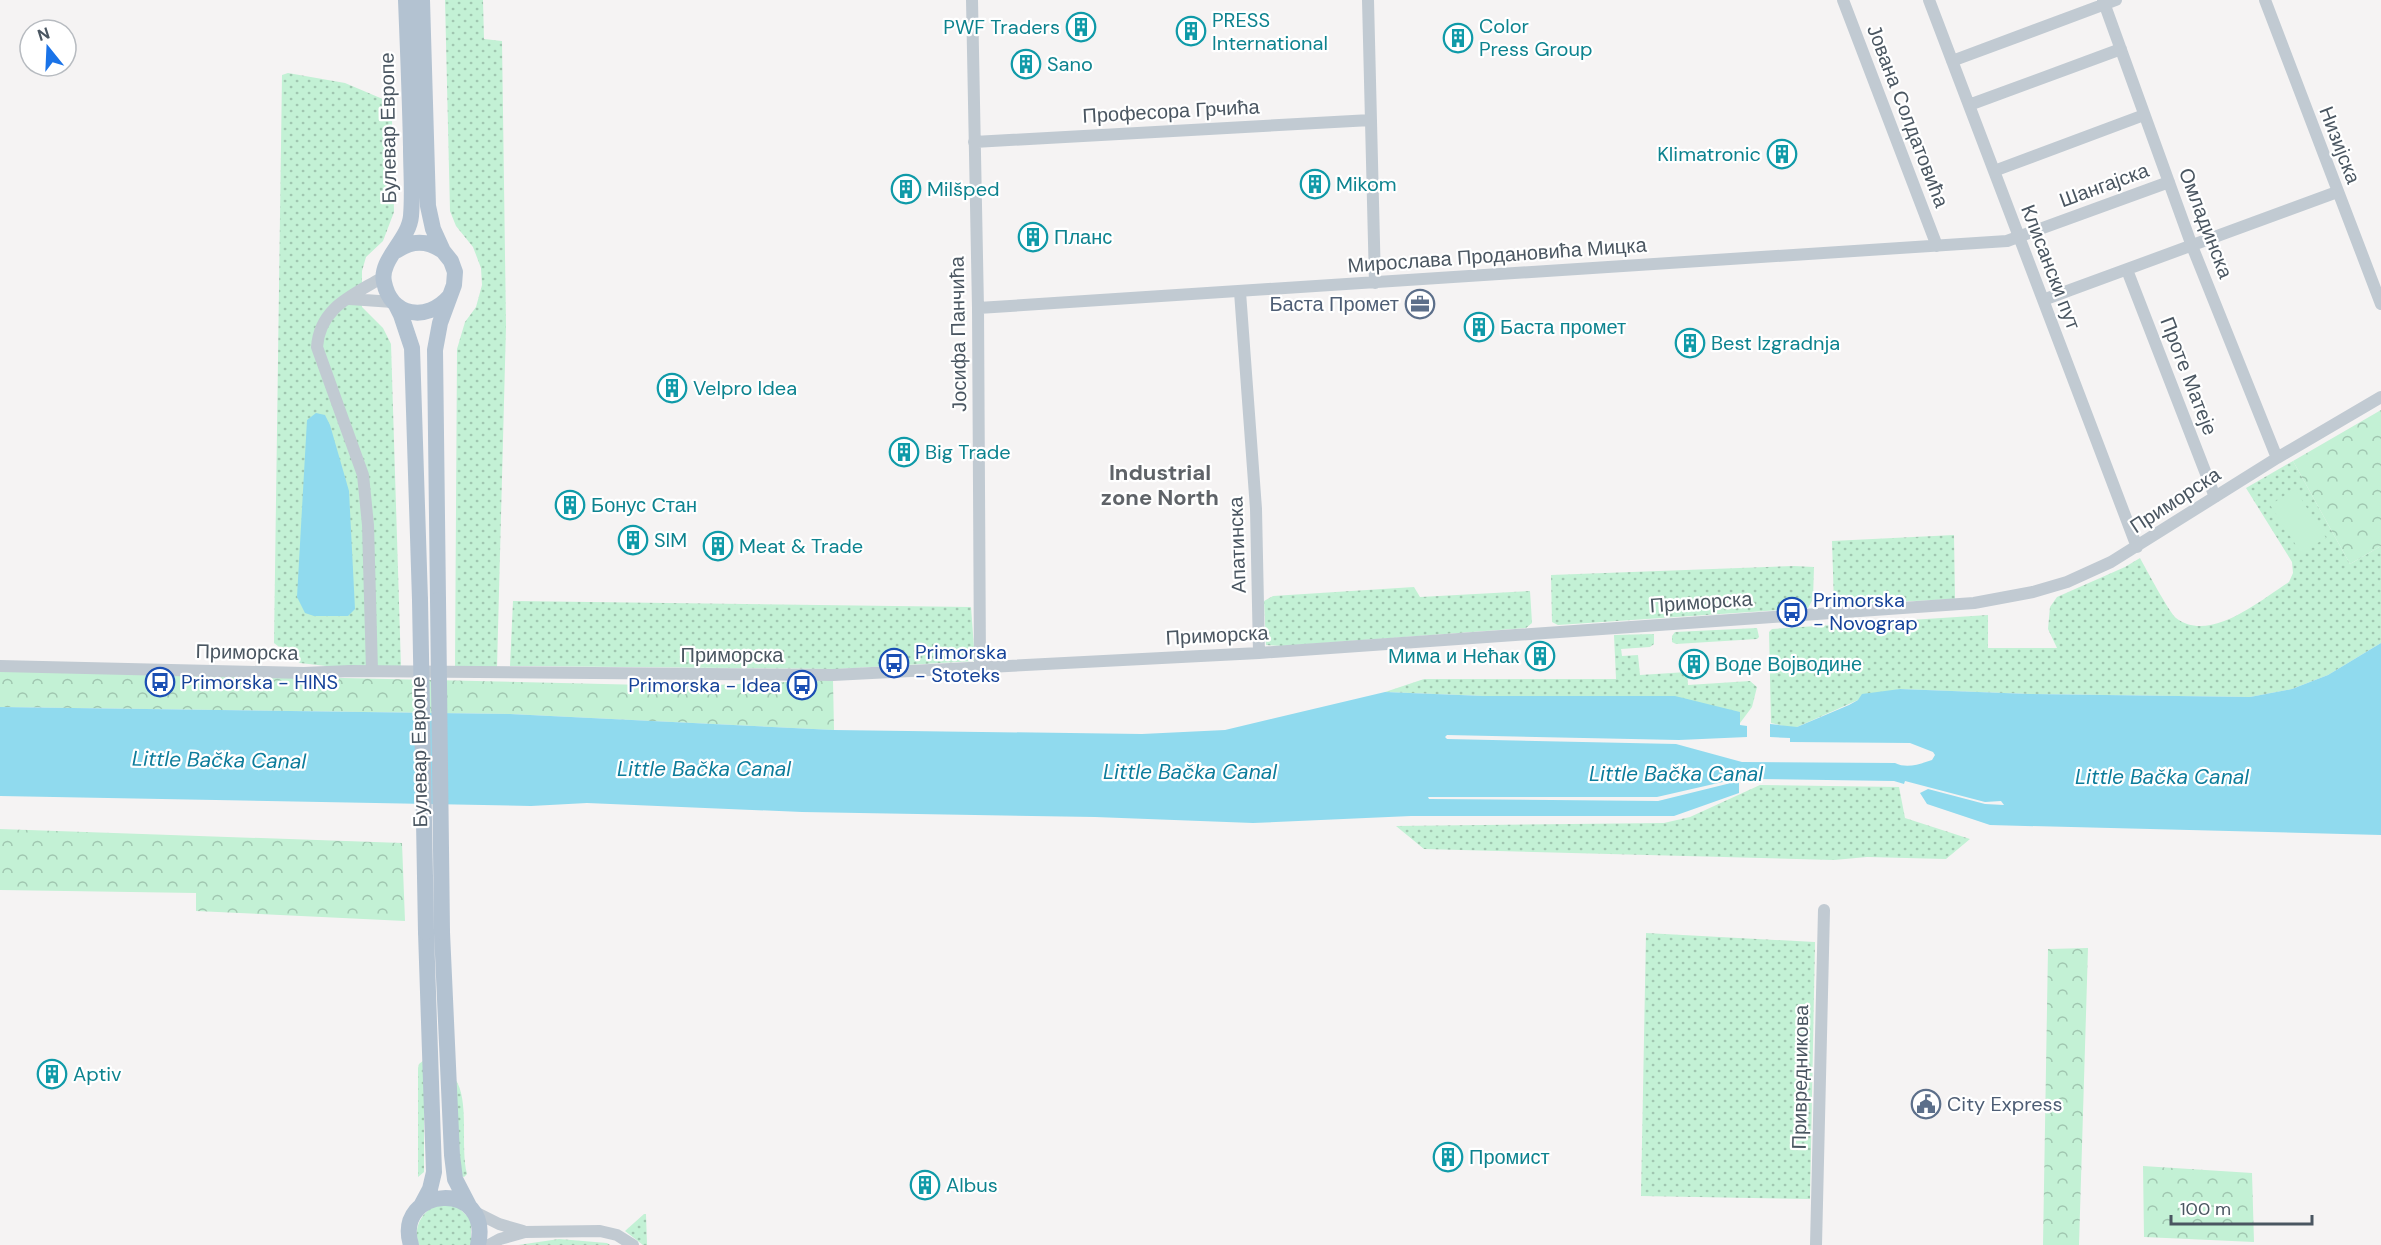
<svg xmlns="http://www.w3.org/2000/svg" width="2381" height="1245" viewBox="0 0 2381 1245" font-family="'DM Sans',sans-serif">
<defs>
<pattern id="green-dots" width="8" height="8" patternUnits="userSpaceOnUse" patternTransform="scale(1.5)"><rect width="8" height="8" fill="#c3f1d5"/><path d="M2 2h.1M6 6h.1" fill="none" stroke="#a0c6b0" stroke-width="1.8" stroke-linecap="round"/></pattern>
<pattern id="forest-crowns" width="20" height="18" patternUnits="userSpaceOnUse" patternTransform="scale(1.5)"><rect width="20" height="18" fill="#c3f1d5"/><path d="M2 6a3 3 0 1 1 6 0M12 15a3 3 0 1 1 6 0" fill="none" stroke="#a0c6b0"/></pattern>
</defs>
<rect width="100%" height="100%" fill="#f5f3f3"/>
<path fill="url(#green-dots)" d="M445 0H483L484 39 502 41 506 326 497 668H455L457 349 465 322 476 307 482 285 481 268 473 247 456 226 450 211Z
M288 73 345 83 385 100 392 119 394 212 383 241 366 257 362 271V307L383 328 391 344 401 667 326 666 300 663 274 643 282 75Z
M2293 461 2350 564 2381 546V643L2328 675 2292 689 2250 697 2030 694 1900 689 1858 700 1797 727H1788L1771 723 1769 632 1772 629 1988 615V648H2057L2048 629 2050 607 2057 597 2125 567 2140 558C2146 569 2169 612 2176 618 2210 644 2260 600 2289 582L2293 573 2292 562 2246 488Z
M1954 535 1955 599 1834 605 1832 541Z
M1794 566 1814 567 1813 599 1808 608 1558 625 1552 622 1551 575Z
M1414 587 1420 597 1530 591 1532 623 1526 628 1282 646 1266 645 1264 601 1273 596Z
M513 601 971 607 975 661 837 669 510 666Z
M1757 628 1759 637 1757 639 1676 644 1672 642V636L1675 632Z
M1654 634V644L1650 647 1621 649 1622 656 1638 655 1640 675 1687 672 1688 685 1750 681 1757 687 1752 707 1740 723V712L1484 696 1385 692 1424 679H1616L1614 635Z
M1760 785 1899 787 1905 818 1970 839 1946 859 1867 857 1834 860 1424 849 1396 826 1664 823 1690 817Z
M1646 933 1815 942 1810 1199 1641 1196Z
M424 1060V1172L418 1177V1068L419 1064Z
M455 1079C470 1099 460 1148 467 1174L464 1177 461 1176Z
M434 1206H457L471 1220V1245H419C413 1228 420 1215 434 1206Z
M644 1214H646L647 1245H643L625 1231Z
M559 1239 607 1243 610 1245H518Z"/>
<path fill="url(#forest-crowns)" d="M2381 410V546L2350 564 2293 461Z
M0 670 689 686 833 680 834 730 510 714 0 707Z
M0 829 402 843 405 921 196 911V893L0 890Z
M2088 948 2079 1245H2043L2048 949Z
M2143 1166 2252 1173 2254 1242 2144 1237Z"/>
<path fill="#c3f1d5" d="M2295 489 2326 538 2301 553 2270 505Z"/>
<path fill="#90daee" d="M316 413 325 415 330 425 349 491 355 609 348 616H314L305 613 297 597 307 420Z
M2381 643V835L1990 825 1927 804 1920 793 1928 789 1985 804 2004 805 2001 801 1985 802 1905 781 1904 784 1894 781 1755 779 1754 781H1741L1740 778 1657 797H1428L1429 799 1658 801 1739 781V793L1674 816H1411L1253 823 1095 817 802 812 587 803 531 806 0 796V707L510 714 834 730 1142 734 1225 730 1385 692 1484 696H1675L1740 712V725L1747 726V737L1679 740 1447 735 1445 737 1447 739 1676 744 1742 762 1895 763C1907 769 1920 764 1932 760L1935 755 1933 752 1910 743 1790 742V738L1770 737V724L1797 727 1849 705 1858 700 1862 694 1900 689 2030 694 2250 697 2292 689 2328 675Z"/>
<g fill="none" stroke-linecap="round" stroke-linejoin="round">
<path stroke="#c1cad2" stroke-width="12" d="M972 0 978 308 980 667
M1368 0 1375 283
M1843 0 1937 246
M1929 0 2137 547
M2103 0 2192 246 2277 458
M2265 0 2381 304
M1952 61 2116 0
M1969 105 2121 49
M974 142 1371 120
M1994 171 2144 115
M2127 270 2215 497
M1240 292 1256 509 1259 653
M350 299 393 302
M2043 300 2337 192
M978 308 2007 241 2169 182
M0 666 304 673 350 671 833 675 1259 653 1974 603 2033 592 2067 582 2111 562 2277 458 2381 397
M372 671 368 525 363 475 317 347C320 307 352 296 383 277
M473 1211 499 1224 523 1231
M489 1245 500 1239 525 1232 600 1231 617 1235 633 1245
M1816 1245 1824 910"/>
<path stroke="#b3c2d1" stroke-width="16" d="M406 0C408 49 410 98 411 147 411 170 413 193 411 216 409 240 379 260 384 282 391 317 427 322 449 297
M422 0 428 206 433 229 443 251 451 261 455 272 454 285 440 323 435 350 438 600
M396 251C412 240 427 240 443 251
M396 305 401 315 412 348 420 600
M442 932 452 1155 455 1179 469 1206
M421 1206 430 1189 434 1172 426 932
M411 1245C393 1186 493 1179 478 1245"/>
<path stroke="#b3c2d1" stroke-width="16" d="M420 600 426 932
M438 600 442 932"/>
</g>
<defs>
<g id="building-ring" transform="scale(1.5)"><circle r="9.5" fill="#fff" stroke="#0f9aa8" stroke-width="1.5"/><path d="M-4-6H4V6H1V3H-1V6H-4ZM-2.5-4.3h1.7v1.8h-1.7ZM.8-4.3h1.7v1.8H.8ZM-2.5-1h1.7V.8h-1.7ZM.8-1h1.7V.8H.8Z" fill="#0f9aa8"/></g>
<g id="office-ring" transform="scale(1.5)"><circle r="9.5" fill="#fff" stroke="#5c6f8a" stroke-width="1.5"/><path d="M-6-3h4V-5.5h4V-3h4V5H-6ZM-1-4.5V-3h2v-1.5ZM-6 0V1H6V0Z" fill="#5c6f8a"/></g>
<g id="bus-ring" transform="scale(1.5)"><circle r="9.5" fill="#fff" stroke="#1a4fb4" stroke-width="1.5"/><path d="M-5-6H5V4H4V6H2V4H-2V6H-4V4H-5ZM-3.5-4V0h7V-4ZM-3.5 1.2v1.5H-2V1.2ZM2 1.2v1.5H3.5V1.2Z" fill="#1a4fb4"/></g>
<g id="civic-ring" transform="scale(1.5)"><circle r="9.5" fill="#fff" stroke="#5c6f8a" stroke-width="1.5"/><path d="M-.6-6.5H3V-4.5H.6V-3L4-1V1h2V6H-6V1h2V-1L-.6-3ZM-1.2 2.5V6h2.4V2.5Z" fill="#5c6f8a"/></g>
</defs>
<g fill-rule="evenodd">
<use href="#building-ring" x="1081" y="27"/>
<use href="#building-ring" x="1191" y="31"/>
<use href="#building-ring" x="1458" y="38"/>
<use href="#building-ring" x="1026" y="64"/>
<use href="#building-ring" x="1782" y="154"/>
<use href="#building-ring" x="1315" y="184"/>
<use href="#building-ring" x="906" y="189"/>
<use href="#building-ring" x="1033" y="237"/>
<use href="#office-ring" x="1420" y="304"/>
<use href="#building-ring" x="1479" y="327"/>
<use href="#building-ring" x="1690" y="343"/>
<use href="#building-ring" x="672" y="388"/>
<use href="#building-ring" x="904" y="452"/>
<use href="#building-ring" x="570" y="505"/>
<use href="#building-ring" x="633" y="540"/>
<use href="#building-ring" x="718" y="546"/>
<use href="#bus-ring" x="1792" y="612"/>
<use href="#building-ring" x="1540" y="656"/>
<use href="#bus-ring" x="894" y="663"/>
<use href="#building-ring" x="1694" y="664"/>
<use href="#bus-ring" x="160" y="682"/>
<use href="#bus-ring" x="802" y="685"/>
<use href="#building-ring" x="52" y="1074"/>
<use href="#civic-ring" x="1926" y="1104"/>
<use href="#building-ring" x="1448" y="1157"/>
<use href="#building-ring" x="925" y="1185"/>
</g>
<g text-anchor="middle" stroke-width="4.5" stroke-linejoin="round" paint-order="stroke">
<g font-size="20" fill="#0d838f" stroke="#fff" text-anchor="start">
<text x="1212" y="27">PRESS<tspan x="1212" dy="23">International</tspan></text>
<text x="1479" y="33">Color<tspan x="1479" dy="23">Press Group</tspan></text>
<text x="1060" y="34" text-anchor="end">PWF Traders</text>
<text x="1047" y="71">Sano</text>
<text x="1761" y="161" text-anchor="end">Klimatronic</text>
<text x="1336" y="191">Mikom</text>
<text x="927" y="196">Milšped</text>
<text x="1054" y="244">Планс</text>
<text x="1500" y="334">Баста промет</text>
<text x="1711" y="350">Best Izgradnja</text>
<text x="693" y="395">Velpro Idea</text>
<text x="925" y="459">Big Trade</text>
<text x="591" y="512">Бонус Стан</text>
<text x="654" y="547">SIM</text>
<text x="739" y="553">Meat &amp; Trade</text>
<text x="1519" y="663" text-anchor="end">Мима и Нећак</text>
<text x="1715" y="671">Воде Војводине</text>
<text x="73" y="1081">Aptiv</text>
<text x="1469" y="1164">Промист</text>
<text x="946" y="1192">Albus</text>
</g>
<g font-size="20" fill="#4a5661" stroke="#fff">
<text transform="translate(1171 111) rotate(-3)" y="7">Професора Грчића</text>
<text transform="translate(1908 116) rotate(69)" y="7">Јована Солдатовића</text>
<text transform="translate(388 128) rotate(-91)" y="7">Булевар Европе</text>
<text transform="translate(2340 145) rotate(69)" y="7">Низијска</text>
<text transform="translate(2104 185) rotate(-20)" y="7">Шангајска</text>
<text transform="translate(2206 223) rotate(69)" y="7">Омладинска</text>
<text transform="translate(1497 255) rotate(-4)" y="7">Мирослава Продановића Мицка</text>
<text transform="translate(2051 267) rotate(69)" y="7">Клисански пут</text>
<text transform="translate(958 334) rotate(-91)" y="7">Јосифа Панчића</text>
<text transform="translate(2189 376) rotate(69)" y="7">Проте Матеје</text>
<text transform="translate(2175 500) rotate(-33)" y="7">Приморска</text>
<text transform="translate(1237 545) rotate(-92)" y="7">Апатинска</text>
<text transform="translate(1701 602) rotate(-4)" y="7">Приморска</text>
<text transform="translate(1217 635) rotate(-3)" y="7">Приморска</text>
<text transform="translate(247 652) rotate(1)" y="7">Приморска</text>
<text x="732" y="662">Приморска</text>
<text transform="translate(419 752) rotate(-91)" y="7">Булевар Европе</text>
<text transform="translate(1800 1077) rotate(-89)" y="7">Привредникова</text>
</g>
<g font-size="20" fill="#4e5e75" stroke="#fff" text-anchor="end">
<text x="1399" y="311">Баста Промет</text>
<text x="1947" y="1111" text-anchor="start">City Express</text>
</g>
<g font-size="20" fill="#164399" stroke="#fff" text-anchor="start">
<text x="1813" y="607">Primorska<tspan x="1813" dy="23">- Novograp</tspan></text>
<text x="915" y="659">Primorska<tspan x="915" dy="23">- Stoteks</tspan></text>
<text x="181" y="689">Primorska - HINS</text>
<text x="781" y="692" text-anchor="end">Primorska - Idea</text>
</g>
<g font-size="21" font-style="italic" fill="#0c7c9b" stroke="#fff">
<text transform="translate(219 760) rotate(1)" y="7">Little Bačka Canal</text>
<text x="704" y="776">Little Bačka Canal</text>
<text x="1190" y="779">Little Bačka Canal</text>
<text x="1676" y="781">Little Bačka Canal</text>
<text x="2162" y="784">Little Bačka Canal</text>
</g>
<g font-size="22" font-weight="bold" fill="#5f6368" stroke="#fff">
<text x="1160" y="480">Industrial<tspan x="1160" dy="25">zone North</tspan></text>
</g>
</g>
<g transform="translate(48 48) rotate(342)"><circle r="28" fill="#ffffff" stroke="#b7bbc0" stroke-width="1.5"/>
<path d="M0-4.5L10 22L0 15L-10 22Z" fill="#1a73e8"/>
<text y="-9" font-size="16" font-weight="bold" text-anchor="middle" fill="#4a5661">N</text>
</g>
<path d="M2171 1215v9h141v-9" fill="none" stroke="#4a5661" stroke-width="3"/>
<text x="2180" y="1215" font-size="18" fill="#4a5661" stroke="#ffffff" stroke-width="4.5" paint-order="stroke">100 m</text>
</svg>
